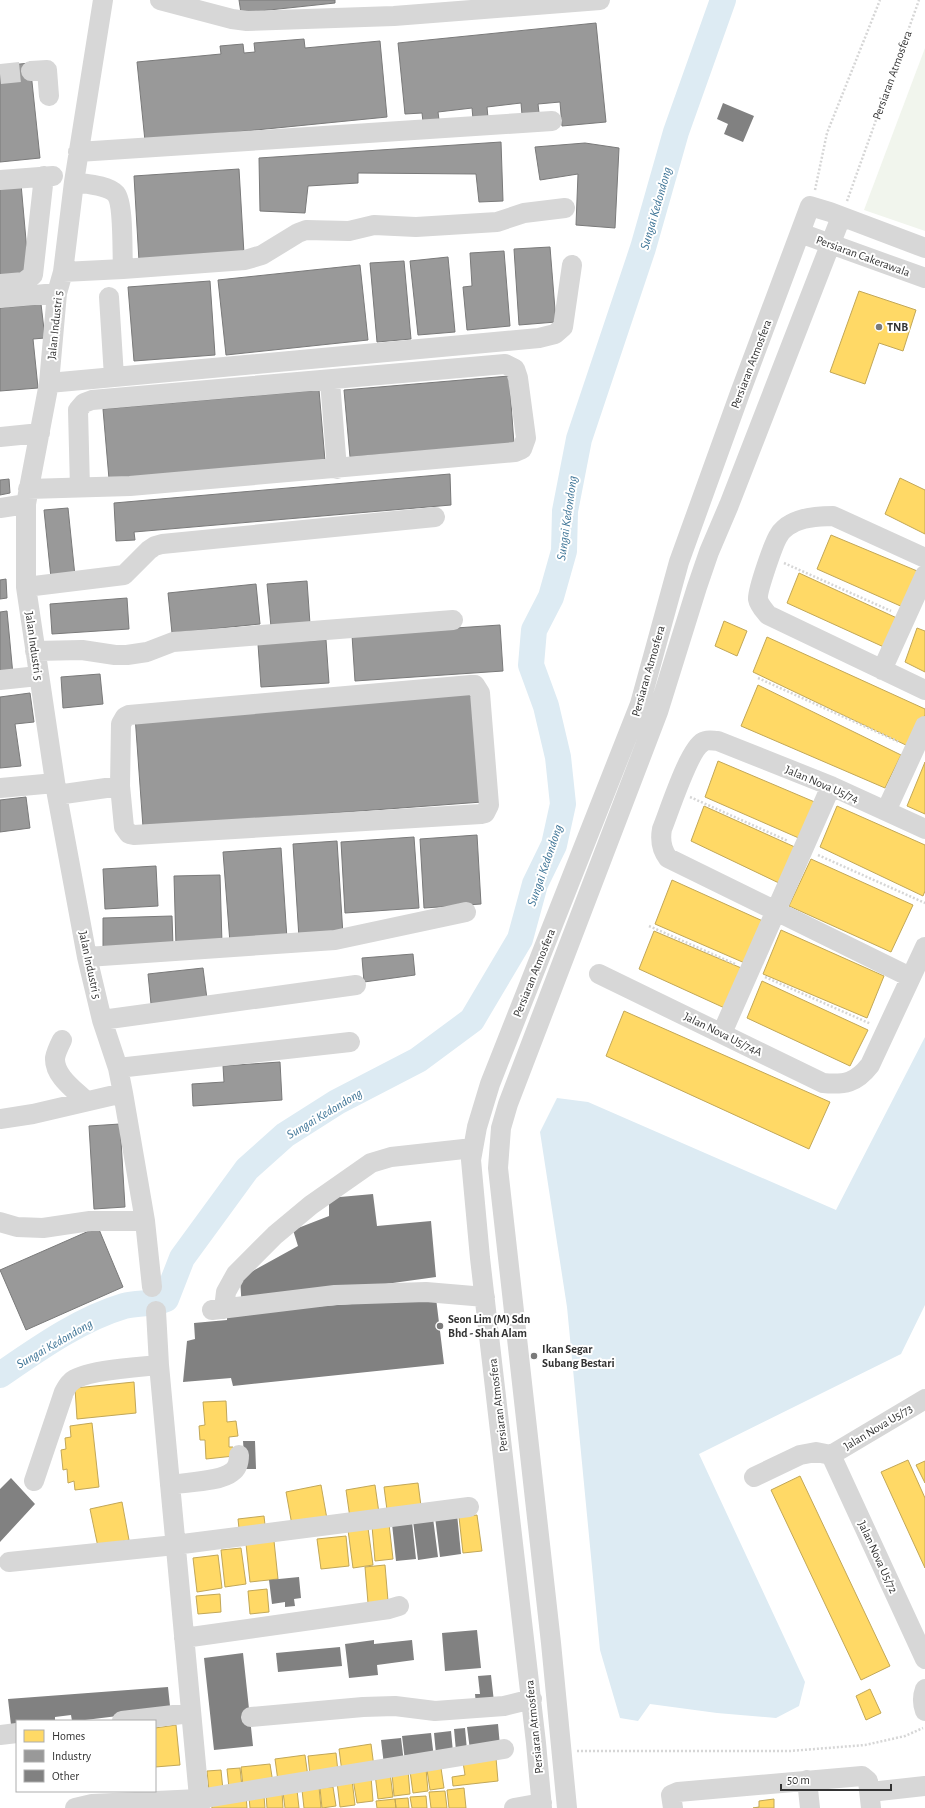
<svg xmlns="http://www.w3.org/2000/svg" width="925" height="1808" viewBox="0 0 925 1808" font-family="'Alegreya Sans',sans-serif">
<rect width="100%" height="100%" fill="#fff"/>
<path fill="#f1f5ed" d="M925 48V231L864 210Z"/>
<path fill="#ddebf3" d="M925 1037V1305L901 1354 699 1454 805 1682 799 1706 776 1718 717 1713 650 1704 638 1721 620 1718 600 1650 567 1307 540 1132 557 1098 588 1102 836 1210Z"/>
<path fill="#ffd966" stroke="#c2a757" d="M859 291 916 310 903 351 879 343 865 384 830 372Z
M900 478 925 490V534L885 514Z
M831 535 922 573 905 608 817 569Z
M799 573 899 619 886 648 787 603Z
M724 621 747 631 737 656 715 646Z
M917 628 925 631V672L905 662Z
M767 637 925 709V715L910 747 753 672Z
M758 685 901 755 885 788 741 726Z
M718 761 817 803 801 839 705 797Z
M925 762V814L907 806Z
M704 806 797 848 781 884 691 841Z
M837 806 925 845V891L923 896 820 847Z
M811 859 913 905 891 952 789 906Z
M672 880 765 922 747 964 655 924Z
M781 930 884 976 867 1018 763 974Z
M654 931 746 970 729 1010 639 969Z
M762 981 868 1030 850 1066 747 1018Z
M624 1011 830 1102 809 1149 606 1056Z
M134 1382 136 1413 77 1419 75 1388Z
M226 1401 227 1422 236 1421 238 1436 229 1437V1447H233L234 1456 206 1459 205 1440H200L199 1426 205 1425 203 1402Z
M92 1423 99 1487 75 1490 74 1481 68 1483 67 1469 63 1470 61 1450 66 1449 65 1438 71 1437 70 1426Z
M908 1460 925 1498V1568L881 1472Z
M925 1461V1483L916 1465Z
M800 1476 890 1666 861 1680 771 1490Z
M418 1483 421 1506 387 1510 384 1487Z
M321 1485 327 1519 292 1525 286 1492Z
M375 1485 379 1513 350 1518 346 1490Z
M122 1502 129 1540 98 1547 90 1509Z
M477 1515 482 1551 463 1553 459 1517Z
M264 1516 266 1534 240 1538 238 1519Z
M389 1524 393 1559 375 1561 372 1526Z
M368 1528 373 1565 353 1568 348 1530Z
M346 1536 349 1566 321 1569 317 1539Z
M274 1541 278 1579 250 1582 246 1544Z
M241 1548 246 1584 225 1587 221 1550Z
M218 1555 222 1588 197 1592 193 1558Z
M385 1565 388 1601 368 1603 365 1567Z
M267 1589 269 1612 250 1614 248 1591Z
M220 1594 221 1612 198 1614 196 1596Z
M870 1689 881 1713 866 1720 856 1696Z
M176 1725 180 1765 155 1767V1728Z
M371 1744 374 1767 342 1772 339 1749Z
M336 1753 338 1772 310 1775 308 1756Z
M305 1755 308 1777 278 1781 275 1759Z
M496 1758 498 1781 453 1786 452 1777 465 1775 463 1762Z
M270 1764 273 1783 243 1786 241 1767Z
M240 1768 242 1787 229 1788 227 1769Z
M441 1768 444 1788 430 1790 427 1770Z
M426 1769 428 1791 413 1793 410 1771Z
M221 1770 223 1790 209 1791 207 1771Z
M408 1770 410 1794 394 1796 392 1773Z
M390 1772 393 1797 378 1799 375 1774Z
M371 1777 373 1801 357 1803 353 1779Z
M352 1780 355 1805 340 1807 337 1782Z
M319 1787 321 1808H304L302 1790Z
M333 1787 336 1806 322 1808 320 1788Z
M464 1788 466 1808H449L447 1790Z
M297 1790 299 1808H285L283 1792Z
M445 1791 447 1808H431L429 1792Z
M282 1792 283 1808H267L266 1794Z
M246 1796 247 1808H212L211 1802Z
M264 1796 265 1808H250L249 1797Z
M426 1796 427 1808H412L410 1797Z
M408 1798 409 1808H396L395 1799Z
M395 1799 396 1808H377L376 1801Z
M774 1799V1808H753L759 1807V1801Z"/>
<path fill="#999" stroke="#7a7a7a" d="M239 0H335V3L241 13Z
M596 23 606 122 562 126 560 102 538 104 539 113 522 115 521 103 487 107 488 118 473 119 472 108 438 112 439 120 423 122 422 113 405 114 398 43Z
M304 39 305 48 380 41 387 117 145 141 137 62 221 54 220 46 243 44 244 53 255 52 254 43Z
M30 63 40 158 0 162V66Z
M501 142 503 201 479 202 476 174 358 173V183L308 186 305 213 260 211 259 158Z
M585 143 619 148 615 228 576 225 578 174 540 180 535 147Z
M239 169 244 254 139 261 134 176Z
M21 184 29 274 0 277V186Z
M550 247 556 322 519 325 514 249Z
M504 251 510 326 467 330 463 287 472 286 470 253Z
M448 257 455 332 418 335 410 261Z
M404 261 411 339 377 342 370 263Z
M360 265 368 340 226 355 218 280Z
M210 281 215 355 134 361 128 287Z
M41 304 45 338 33 339 38 388 0 391V308Z
M509 376 514 444 350 457 344 390Z
M319 390 325 461 109 479 103 409Z
M450 474 451 505 134 532 135 540 116 541 114 503Z
M9 479 10 493 0 495V480Z
M68 508 75 576 51 578 44 510Z
M6 579 7 598 0 599V580Z
M307 581 310 624 271 627 267 584Z
M256 584 260 624 172 633 168 593Z
M127 598 129 629 52 634 50 604Z
M7 611 13 675 0 676V612Z
M500 625 503 671 355 681 352 635Z
M326 640 329 683 261 687 258 644Z
M100 674 103 704 63 708 61 677Z
M474 691 482 802 143 827 135 716Z
M30 693 34 722 15 724 21 766 0 768V697Z
M26 797 30 828 0 832V800Z
M477 835 481 904 424 908 420 839Z
M414 837 419 908 345 913 341 842Z
M337 841 343 935 299 938 293 844Z
M281 848 287 939 230 943 223 852Z
M156 866 158 906 105 909 103 869Z
M220 875 222 944 176 946 174 876Z
M172 916 173 946 103 948V918Z
M413 954 415 975 364 982 362 958Z
M203 968 207 999 151 1004 148 974Z
M280 1062 282 1100 193 1106 192 1084 224 1082 223 1066Z
M120 1124 125 1207 94 1209 89 1126Z
M98 1227 123 1287 26 1330 0 1270Z"/>
<g fill="none" stroke-linecap="round" stroke-linejoin="round">
<path stroke="#ddebf3" stroke-width="26" d="M0 1375C38 1349 80 1319 124 1306 138 1302 152 1305 166 1299L182 1258 247 1169 285 1135 337 1102 418 1060 472 1020 520 939 535 884 554 845 563 804 558 757 546 706 531 665 534 630 551 597 564 551 565 511 579 439 643 248 676 132 723 0"/>
</g>
<path fill="#818181" d="M723 103 754 116 743 142 724 134 728 124 717 119Z
M373 1194 377 1226 431 1221 436 1277 335 1291 242 1310 240 1278 298 1246 293 1230 329 1216V1198Z
M436 1298 444 1364 233 1386 231 1378 183 1382 187 1341 195 1339 194 1323 227 1320V1313Z
M243 1441H255L256 1469H245Z
M11 1478 35 1504 0 1542V1489Z
M457 1514 461 1554 440 1557 435 1517Z
M433 1518 438 1557 418 1560 413 1521Z
M412 1522 416 1559 396 1561 392 1524Z
M299 1577 301 1598 294 1599 295 1606 285 1607V1602L272 1604 269 1580Z
M477 1630 481 1668 445 1671 442 1633Z
M374 1640V1644L412 1640 414 1660 377 1665 378 1675 349 1678 345 1644Z
M340 1647 342 1666 278 1672 276 1653Z
M243 1653 253 1746 214 1750 204 1658Z
M491 1675 494 1702 476 1704 475 1694H480L478 1676Z
M168 1687 170 1706 134 1714 77 1721H72L71 1715 55 1717V1721H17V1724L11 1725 8 1699Z
M498 1724 500 1746 470 1750 467 1727Z
M465 1728 467 1750 456 1751 454 1729Z
M451 1731 453 1752 436 1754 434 1733Z
M431 1733 434 1758 405 1761 402 1736Z
M401 1738 404 1763 384 1765 381 1740Z"/>
<g fill="none" stroke-linecap="round" stroke-linejoin="round">
<path stroke="#d6d6d6" stroke-width="20" stroke-dasharray="20 10" stroke-linecap="butt" d="M0 74 31 71"/>
<path stroke="#d6d6d6" stroke-width="2.5" stroke-dasharray="2 2" stroke-linecap="butt" d="M815 190 827 133 880 0
M847 201 919 0
M784 563 891 611
M758 678 899 742
M690 797 788 841
M818 855 925 903
M649 926 735 964
M765 977 871 1024
M577 1751H790L865 1745 905 1736 923 1728"/>
<path stroke="#d7d7d7" stroke-width="20" d="M103 0 74 182 63 272 57 293 49 383 26 504V587L57 795 87 957 102 1020 118 1068 123 1093 145 1221 152 1287
M160 0 232 19 247 21 394 16 600 0
M31 71 47 70 49 96
M78 152 552 121
M0 180 53 176
M74 182C85 184 108 185 116 194 124 204 122 255 123 269
M800 233 925 278
M63 272 123 269 245 260 262 255 298 233 306 230 349 231 374 225 416 227 497 222 524 213 565 208
M0 284 24 282 33 275 44 176
M109 297 114 377
M0 298 57 293
M330 381 337 469
M49 383 539 338 555 334 563 327 572 265
M0 437 40 433
M28 489 130 486 515 452 522 449 526 438 518 378 515 369 505 364 92 400 84 403 78 410 80 488
M0 508 26 504
M925 558 833 516C818 516 803 517 791 524 787 526 781 531 779 535 774 542 757 591 758 599 759 605 764 610 768 615L925 690
M26 587 124 575 149 550 155 546 162 544 435 517
M35 651 82 650 115 655H127L147 652 173 642 453 620
M882 670 925 575
M0 680 38 676
M0 788 55 783
M57 795 120 786 121 724 125 717 129 715 471 685H475L480 693 489 805 485 813 481 814 134 835 129 834 124 827 120 786
M886 811 925 726
M87 957 335 940 466 912
M599 974 823 1083C845 1085 856 1083 870 1065L925 947
M910 977 668 858C661 849 660 840 662 829 669 812 689 749 703 742 707 739 713 741 718 741L831 786 925 829
M102 1020 356 985
M722 1033 831 786
M62 1040C59 1046 56 1052 55 1058 54 1076 75 1090 86 1101
M118 1068 350 1042
M0 1119 33 1114 123 1093
M0 1222 17 1227 43 1228 90 1221H145
M224 1309 226 1292 236 1274 275 1235 311 1205 371 1163 391 1157 473 1148
M212 1310 335 1295 426 1292 485 1297
M156 1311 159 1365 200 1808
M831 1455 925 1659
M831 1455 925 1399
M754 1477 800 1455 816 1452 831 1455
M34 1481 64 1392C66 1389 68 1384 71 1382 83 1370 140 1367 159 1365
M170 1485C186 1482 220 1482 232 1472 238 1468 239 1462 239 1455
M9 1562 175 1545 469 1507
M184 1638 389 1609 399 1606
M925 1689C922 1697 922 1703 925 1711
M251 1717 363 1707 395 1706 435 1711 504 1706 532 1699
M122 1721 191 1713
M0 1735 17 1733
M807 1780 810 1808
M870 1792 925 1786
M75 1808 92 1804 199 1799 504 1749
M514 1808 542 1803
M542 1808 536 1743 480 1258 471 1160 477 1127 490 1084 640 704 679 562 740 393 810 206 830 212 925 248
M567 1808 551 1643 498 1168 501 1128 508 1104 658 712 697 587 709 552 729 505 841 217
M673 1808 671 1795 678 1792 862 1776 868 1781 871 1808"/>
</g>
<g fill="#7a7a7a" stroke="#fff" stroke-width="1.5">
<circle cx="879" cy="327" r="4"/>
<circle cx="440" cy="1326" r="4"/>
<circle cx="534" cy="1356" r="4"/>
</g>
<g text-anchor="middle" stroke-width="4" stroke-linejoin="round" paint-order="stroke">
<g font-size="12" fill="#333" stroke="#fff">
<text transform="translate(892 75) rotate(-70)" y="4">Persiaran Atmosfera</text>
<text transform="translate(863 256) rotate(20)" y="4">Persiaran Cakerawala</text>
<text transform="translate(55 325) rotate(-84)" y="4">Jalan Industri 5</text>
<text transform="translate(751 364) rotate(-69)" y="4">Persiaran Atmosfera</text>
<text transform="translate(34 646) rotate(82)" y="4">Jalan Industri 5</text>
<text transform="translate(648 671) rotate(-74)" y="4">Persiaran Atmosfera</text>
<text transform="translate(822 784) rotate(23)" y="4">Jalan Nova U5/74</text>
<text transform="translate(90 965) rotate(78)" y="4">Jalan Industri 5</text>
<text transform="translate(534 973) rotate(-68)" y="4">Persiaran Atmosfera</text>
<text transform="translate(723 1034) rotate(26)" y="4">Jalan Nova U5/74A</text>
<text transform="translate(498 1405) rotate(-97)" y="4">Persiaran Atmosfera</text>
<text transform="translate(878 1427) rotate(-31)" y="4">Jalan Nova U5/73</text>
<text transform="translate(878 1557) rotate(65)" y="4">Jalan Nova U5/72</text>
<text transform="translate(534 1727) rotate(-96)" y="4">Persiaran Atmosfera</text>
</g>
<g font-size="12" font-weight="bold" fill="#333" stroke="#fff" text-anchor="start">
<text x="887" y="331">TNB</text>
<text x="448" y="1323">Seon Lim (M) Sdn<tspan x="448" dy="14">Bhd - Shah Alam</tspan></text>
<text x="542" y="1353">Ikan Segar<tspan x="542" dy="14">Subang Bestari</tspan></text>
</g>
<g font-size="13" font-style="italic" fill="#3f7597" stroke="#fff">
<text transform="translate(655 208) rotate(-74)" y="5">Sungai Kedondong</text>
<text transform="translate(566 518) rotate(-82)" y="5">Sungai Kedondong</text>
<text transform="translate(544 865) rotate(-71)" y="5">Sungai Kedondong</text>
<text transform="translate(324 1113) rotate(-31)" y="5">Sungai Kedondong</text>
<text transform="translate(54 1343) rotate(-30)" y="5">Sungai Kedondong</text>
</g>
</g>
<rect x="16" y="1720" width="140" height="72" fill="#ffffff" stroke="#adadad"/>
<rect x="24" y="1730" width="20" height="12" fill="#ffd966" stroke="#adadad"/>
<text x="52" y="1740" font-size="12" fill="#333333">Homes</text>
<rect x="24" y="1750" width="20" height="12" fill="#999999" stroke="#adadad"/>
<text x="52" y="1760" font-size="12" fill="#333333">Industry</text>
<rect x="24" y="1770" width="20" height="12" fill="#818181" stroke="#adadad"/>
<text x="52" y="1780" font-size="12" fill="#333333">Other</text>
<path d="M781 1784v6h110v-6" fill="none" stroke="#333333" stroke-width="2"/>
<text x="787" y="1784" font-size="12" fill="#333333" stroke="#ffffff" stroke-width="3" paint-order="stroke">50 m</text>
</svg>
